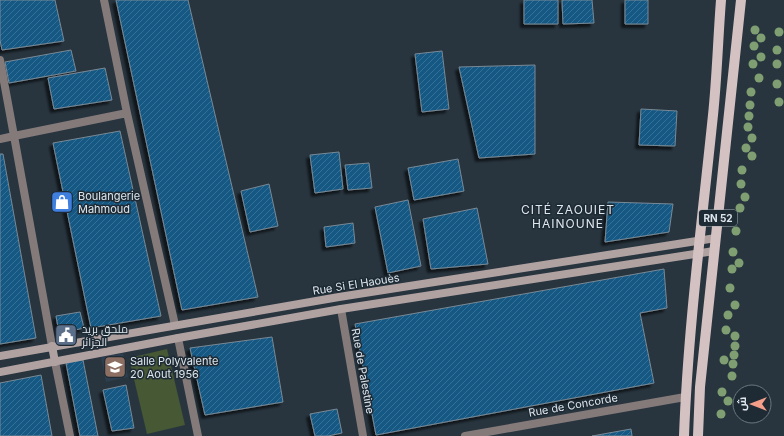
<svg xmlns="http://www.w3.org/2000/svg" width="784" height="436" viewBox="0 0 784 436" font-family="Inter,Cairo,sans-serif">
<defs>
<pattern id="building-hatch" width="6" height="6" patternUnits="userSpaceOnUse"><rect width="6" height="6" fill="#145884"/><path d="M-1 1l2-2M0 6l6-6M5 7l2-2" fill="none" stroke="#367096"/></pattern>
<filter id="shadow"><feDropShadow dx="-3.5" dy="3.5" stdDeviation="1" flood-color="#0009"/></filter>
</defs>
<rect width="100%" height="100%" fill="#28353f"/>
<path fill="#2d3f4e" d="M115 353V355L123 353 128 377 106 382 101 358Z"/>
<path fill="#465834" d="M167 349 185 425 147 434 129 358Z"/>
<path fill="url(#building-hatch)" stroke="#798995" filter="url(#shadow)" d="M0 0H55L64 41 2 50 0 40Z
M116 0H188L258 297 182 310Z
M524 0H558V24H524Z
M562 0H592L594 23 563 24Z
M625 0H648V24H625Z
M71 50 76 71 9 83 5 62Z
M442 51 449 109 422 112 415 54Z
M535 65V154L479 158 459 67Z
M105 68 112 100 54 109 48 78Z
M641 109 677 111 675 146 639 145Z
M120 131 161 316 91 328 53 143Z
M339 152 343 189 315 193 310 155Z
M0 154H3L36 338 0 344Z
M458 159 464 191 414 200 408 168Z
M369 163 372 188 348 190 345 165Z
M269 184 278 226 250 232 241 191Z
M408 200 421 266 388 273 375 207Z
M608 202 673 204 669 232 605 242Z
M477 208 488 264 431 269 423 219Z
M353 223 355 243 326 247 324 227Z
M664 269 667 308 640 313 654 383 376 435 355 324Z
M80 312 84 328 71 331 72 334 66 335 65 332 59 333 56 316Z
M272 337 283 402 205 415 190 348Z
M83 360 98 436H80L66 363Z
M41 375 52 436H0V383Z
M126 385 134 428 112 431 103 390Z
M337 409 342 433 328 436H315L310 414Z
M631 429 632 436H592Z"/>
<g fill="none" stroke-linecap="round" stroke-linejoin="round">
<path stroke="#847a7a" stroke-width="8" d="M104 0 127 113 175 325
M0 60 14 136 0 139
M341 309 363 436
M178 338 198 436
M52 346 14 136 127 113
M55 362 70 436
M465 436 685 397"/>
<path stroke="#b1a2a2" stroke-width="8" d="M52 346 55 362
M0 356 339 297 716 238
M0 372 178 338 341 309 714 251"/>
<path stroke="#d4c1c1" stroke-width="10" d="M684 436C688 329 702 222 713 115 717 77 718 38 721 0
M698 436 700 387 741 0"/>
</g>
<g fill="#7f9f72">
<circle cx="755" cy="30" r="4.5"/>
<circle cx="779" cy="32" r="4.5"/>
<circle cx="761" cy="38" r="4.5"/>
<circle cx="754" cy="46" r="4.5"/>
<circle cx="777" cy="50" r="4.5"/>
<circle cx="761" cy="57" r="4.5"/>
<circle cx="753" cy="64" r="4.5"/>
<circle cx="777" cy="64" r="4.5"/>
<circle cx="759" cy="78" r="4.5"/>
<circle cx="777" cy="84" r="4.5"/>
<circle cx="751" cy="92" r="4.5"/>
<circle cx="779" cy="102" r="4.5"/>
<circle cx="750" cy="105" r="4.5"/>
<circle cx="749" cy="116" r="4.5"/>
<circle cx="748" cy="127" r="4.5"/>
<circle cx="752" cy="138" r="4.5"/>
<circle cx="746" cy="148" r="4.5"/>
<circle cx="752" cy="156" r="4.5"/>
<circle cx="742" cy="170" r="4.5"/>
<circle cx="741" cy="184" r="4.5"/>
<circle cx="745" cy="197" r="4.5"/>
<circle cx="740" cy="208" r="4.5"/>
<circle cx="736" cy="231" r="4.5"/>
<circle cx="733" cy="252" r="4.5"/>
<circle cx="739" cy="263" r="4.5"/>
<circle cx="732" cy="269" r="4.5"/>
<circle cx="730" cy="288" r="4.5"/>
<circle cx="735" cy="305" r="4.5"/>
<circle cx="728" cy="315" r="4.5"/>
<circle cx="726" cy="330" r="4.5"/>
<circle cx="735" cy="336" r="4.5"/>
<circle cx="735" cy="346" r="4.5"/>
<circle cx="734" cy="355" r="4.5"/>
<circle cx="724" cy="360" r="4.5"/>
<circle cx="733" cy="364" r="4.5"/>
<circle cx="732" cy="376" r="4.5"/>
<circle cx="722" cy="392" r="4.5"/>
<circle cx="728" cy="401" r="4.5"/>
<circle cx="721" cy="414" r="4.5"/>
</g>
<defs>
<g id="shop-square" transform="scale(1.15)"><rect x="-9" y="-9" width="18" height="18" rx="4" fill="#3f7fe0" stroke="#1e2b35"/><path d="M-5-2.5h2.3a2.7 3.5 0 0 1 5.4 0H5L5.5 6h-11ZM-1.5-2.5h3a1.5 2.3 0 0 0-3 0Z" fill="#fff"/></g>
<g id="civic-square" transform="scale(1.15)"><rect x="-9" y="-9" width="18" height="18" rx="4" fill="#5c6f8a" stroke="#1e2b35"/><path d="M-.6-6.5H3V-4.5H.6V-3L4-1V1h2V6H-6V1h2V-1L-.6-3ZM-1.2 2.5V6h2.4V2.5Z" fill="#fff"/></g>
<g id="school-square" transform="scale(1.15)"><rect x="-9" y="-9" width="18" height="18" rx="4" fill="#8d6e63" stroke="#1e2b35"/><path d="M0-5L7-2L0 1L-7-2ZM-4 1L0 2.5L4 1V4Q0 6-4 4Z" fill="#fff"/></g>
</defs>
<g fill-rule="evenodd">
<use href="#shop-square" x="62" y="202"/>
<use href="#civic-square" x="66" y="335"/>
<use href="#school-square" x="115" y="367"/>
</g>
<g text-anchor="middle" stroke-width="3" stroke-linejoin="round" paint-order="stroke">
<rect fill="#1e2b35" stroke="#a4aeb6" stroke-width="1" x="699" y="210" width="38" height="16" rx="3"/>
<g font-size="10" font-weight="bold" fill="#dee6ed">
<text x="718" y="222">RN 52</text>
</g>
<g font-size="11" fill="#dee6ed" stroke="#1e2b35" text-anchor="start">
<text x="78" y="200">Boulangerie<tspan x="78" dy="13">Mahmoud</tspan></text>
<text x="82" y="333">ملحق بريد<tspan x="82" dy="13">الجزائر</tspan></text>
<text x="130" y="365">Salle Polyvalente<tspan x="130" dy="13">20 Aout 1956</tspan></text>
</g>
<g font-size="11" fill="#dee6ed" stroke="#1e2b35">
<text transform="translate(356 284) rotate(-9)" y="4">Rue Si El Haouès</text>
<text transform="translate(363 371) rotate(80)" y="4">Rue de Palestine</text>
<text transform="translate(573 405) rotate(-10)" y="4">Rue de Concorde</text>
</g>
<g font-size="12" letter-spacing="1" fill="#dee6ed" stroke="#1e2b35">
<text x="568" y="214">CITÉ ZAOUIET<tspan x="568" dy="14">HAINOUNE</tspan></text>
</g>
</g>
<g transform="translate(752 404) rotate(270)"><circle r="19" fill="#1e2b35" stroke="#6b767f"/>
<path d="M0-3L7 15L0 10L-7 15Z" fill="#f49e89"/>
<text y="-6" font-size="11" font-weight="bold" text-anchor="middle" fill="#dee6ed">ش</text>
</g>
</svg>
